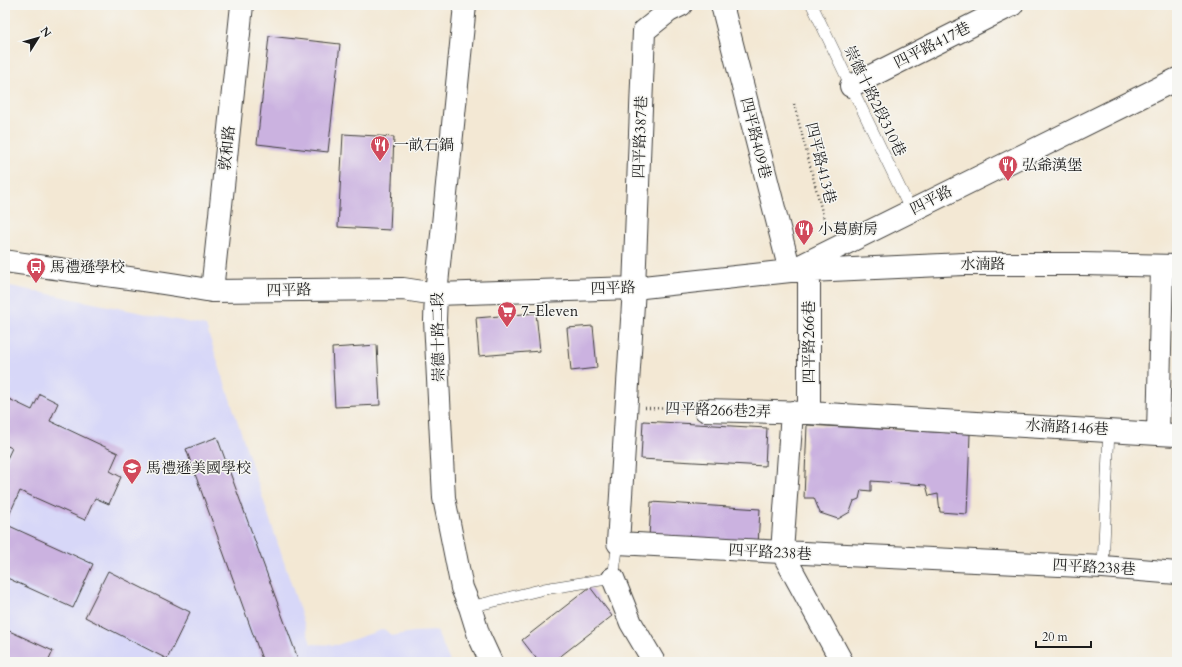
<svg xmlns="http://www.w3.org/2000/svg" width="1182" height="667" viewBox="0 0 1182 667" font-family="Cardo,'Noto Serif TC',serif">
<rect width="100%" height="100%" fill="#f6f6f2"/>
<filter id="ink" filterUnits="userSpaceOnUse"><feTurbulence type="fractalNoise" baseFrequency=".025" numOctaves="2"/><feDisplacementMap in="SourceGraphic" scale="8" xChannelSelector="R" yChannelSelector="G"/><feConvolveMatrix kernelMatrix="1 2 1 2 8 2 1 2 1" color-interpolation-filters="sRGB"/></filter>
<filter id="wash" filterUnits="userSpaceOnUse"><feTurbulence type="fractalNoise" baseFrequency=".012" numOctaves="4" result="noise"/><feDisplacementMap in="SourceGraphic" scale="16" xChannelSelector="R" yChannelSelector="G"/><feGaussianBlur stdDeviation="0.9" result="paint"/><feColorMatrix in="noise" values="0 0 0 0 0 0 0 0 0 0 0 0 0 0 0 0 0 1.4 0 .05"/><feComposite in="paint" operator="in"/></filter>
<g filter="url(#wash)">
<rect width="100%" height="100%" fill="#f3e8d4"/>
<path fill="#d7d7f8" d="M5 285 206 326 311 644 337 645 384 629 392 636 413 632 437 631 450 662H5Z"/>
<g id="blocks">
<path fill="#cbb2e0" d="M269 36 340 44 328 152 257 144Z
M343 134 394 137 390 230 338 227Z
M536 313 540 351 479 356 476 318Z
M593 326 597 368 571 371 567 328Z
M377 345 380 405 335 407 332 348Z
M40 394 58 403 50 421 118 453 110 471 121 477 109 504 95 498 85 520 20 491 5 524 93 564 73 608 5 577V463L12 448 5 445V397L32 410Z
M643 421 767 428 765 466 641 459Z
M807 425 970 434 967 514 940 512 938 494 929 496 926 485 871 481V491L861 490 859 499 854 501 850 512 838 519 820 513 814 498H804Z
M217 437 298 659 290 662H263L186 449Z
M651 502 760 509 758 545 649 538Z
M108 571 190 612 167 659 85 617Z
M590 587 612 616 553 662H539L522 640Z
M5 629 53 651 48 662H5Z"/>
</g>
</g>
<g filter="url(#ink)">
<use href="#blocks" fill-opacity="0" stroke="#3c3b38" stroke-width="1"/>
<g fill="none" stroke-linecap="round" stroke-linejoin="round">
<g stroke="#3c3b38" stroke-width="12">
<path id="service" d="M812 5 911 211
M1103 567 1109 430
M470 607 544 589 613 578 618 543"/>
</g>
<g stroke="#3c3b38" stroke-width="24">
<path id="minor" d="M465 5 436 294 435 320 444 498 462 588 470 607 479 636 491 662
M681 5 669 11 644 31 634 288 618 543 782 552 1103 567 1177 573
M722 5 790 271H809L964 264H1082L1177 266
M851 86 1012 5
M5 261C74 272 143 278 212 291L403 289 436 294 634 288 790 271 1177 79
M809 271V413
M212 291 242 5
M705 410 809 413 1158 434 1162 266
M792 412 782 552 842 662
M1158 434 1177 435
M613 578 631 623 654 662"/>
</g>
<path stroke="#3c3b38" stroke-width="2.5" stroke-dasharray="1 3" stroke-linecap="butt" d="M794 104 827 231
M645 408 686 409"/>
<use href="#service" stroke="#fff" stroke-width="11"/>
<use href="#minor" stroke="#fff" stroke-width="22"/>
</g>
</g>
<defs>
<g id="restaurant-pin" transform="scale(1)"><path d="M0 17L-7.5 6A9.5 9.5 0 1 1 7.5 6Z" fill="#d1495b" stroke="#f6f6f2"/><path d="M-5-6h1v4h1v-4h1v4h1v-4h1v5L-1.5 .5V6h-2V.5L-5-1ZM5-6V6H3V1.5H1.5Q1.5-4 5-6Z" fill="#fff"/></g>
<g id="bus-pin" transform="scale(1)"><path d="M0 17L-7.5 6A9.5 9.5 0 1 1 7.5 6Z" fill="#d1495b" stroke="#f6f6f2"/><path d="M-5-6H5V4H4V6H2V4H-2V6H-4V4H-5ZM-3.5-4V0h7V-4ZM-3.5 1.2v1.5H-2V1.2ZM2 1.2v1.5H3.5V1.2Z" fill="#fff"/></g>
<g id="supermarket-pin" transform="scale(1)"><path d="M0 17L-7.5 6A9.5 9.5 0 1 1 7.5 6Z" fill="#d1495b" stroke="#f6f6f2"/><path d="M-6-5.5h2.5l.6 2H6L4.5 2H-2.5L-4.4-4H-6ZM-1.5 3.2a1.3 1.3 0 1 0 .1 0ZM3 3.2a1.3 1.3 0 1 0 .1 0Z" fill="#fff"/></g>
<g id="school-pin" transform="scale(1)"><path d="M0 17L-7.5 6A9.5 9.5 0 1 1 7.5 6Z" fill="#d1495b" stroke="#f6f6f2"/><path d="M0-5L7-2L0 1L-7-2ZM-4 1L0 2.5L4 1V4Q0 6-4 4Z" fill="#fff"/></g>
</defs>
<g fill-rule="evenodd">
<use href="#restaurant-pin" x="380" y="145"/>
<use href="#restaurant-pin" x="1008" y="165"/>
<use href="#restaurant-pin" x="804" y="229"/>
<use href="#bus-pin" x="36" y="267"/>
<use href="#supermarket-pin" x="507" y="311"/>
<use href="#school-pin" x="132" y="468"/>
</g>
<g text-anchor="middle" stroke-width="3" stroke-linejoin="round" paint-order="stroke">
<g font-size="15" fill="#1c1c1c" stroke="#f6f6f2">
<text transform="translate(932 45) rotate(-27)" y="5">四平路417巷</text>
<text transform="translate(875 101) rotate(64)" y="5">崇德十路2段310巷</text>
<text transform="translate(640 137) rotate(-88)" y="5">四平路387巷</text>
<text transform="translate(756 138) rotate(76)" y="5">四平路409巷</text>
<text transform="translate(227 148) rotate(-84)" y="5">敦和路</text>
<text transform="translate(821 163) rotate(76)" y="5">四平路413巷</text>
<text transform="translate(931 200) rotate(-27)" y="5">四平路</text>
<text x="983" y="269">水湳路</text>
<text transform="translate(613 288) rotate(-2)" y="5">四平路</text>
<text transform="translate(289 290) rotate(-1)" y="5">四平路</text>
<text transform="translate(438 337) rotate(-91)" y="5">崇德十路二段</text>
<text transform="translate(809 342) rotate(-90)" y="5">四平路266巷</text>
<text transform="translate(718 410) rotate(2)" y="5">四平路266巷2弄</text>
<text transform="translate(1067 427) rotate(3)" y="5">水湳路146巷</text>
<text transform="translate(770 552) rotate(3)" y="5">四平路238巷</text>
<text transform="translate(1094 567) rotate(3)" y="5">四平路238巷</text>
</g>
<g font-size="15" fill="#1c1c1c" stroke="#f6f6f2" text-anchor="start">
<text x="394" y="150">一畝石鍋</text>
<text x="1022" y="170">弘爺漢堡</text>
<text x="818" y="234">小葛廚房</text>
<text x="50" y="272">馬禮遜學校</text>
<text x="521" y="316">7-Eleven</text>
<text x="146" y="473">馬禮遜美國學校</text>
</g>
</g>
<rect width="1182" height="667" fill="none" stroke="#f6f6f2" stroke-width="20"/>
<g transform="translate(38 38) rotate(53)" stroke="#f6f6f2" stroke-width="3" paint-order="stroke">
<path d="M0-3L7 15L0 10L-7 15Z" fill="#1c1c1c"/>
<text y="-6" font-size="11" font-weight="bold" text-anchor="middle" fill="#1c1c1c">N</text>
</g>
<path d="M1036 641v6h55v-6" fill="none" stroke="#1c1c1c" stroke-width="2"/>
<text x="1042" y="641" font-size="12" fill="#1c1c1c" stroke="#f6f6f2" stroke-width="3" paint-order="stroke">20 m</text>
</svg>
